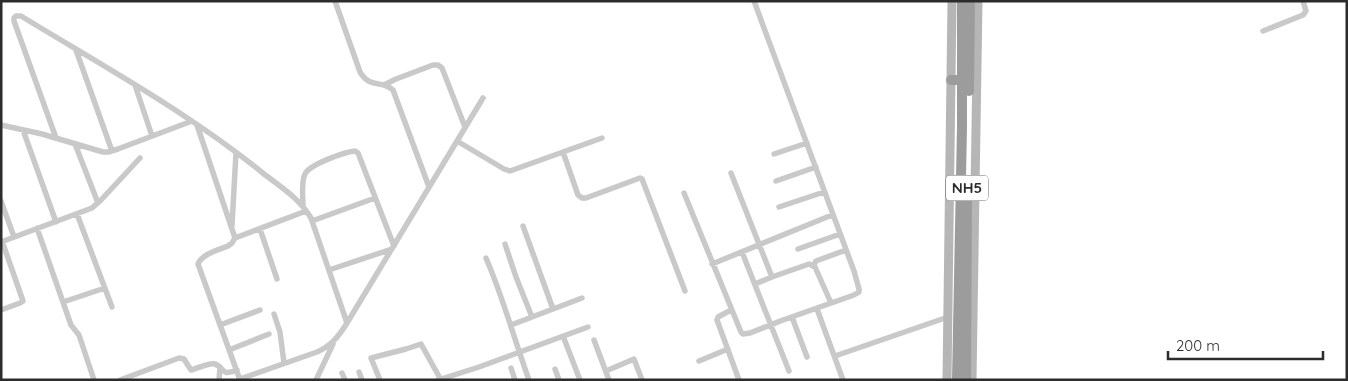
<svg xmlns="http://www.w3.org/2000/svg" width="1348" height="381" viewBox="0 0 1348 381" font-family="Quicksand,sans-serif">
<rect width="100%" height="100%" fill="#fff"/>
<g fill="none" stroke-linecap="round" stroke-linejoin="round">
<path stroke="#c9c9c9" stroke-width="5.5" d="M335 1 360 72C371 90 382 79 393 90L429 187
M1263 31 1303 15 1306 11 1303 1
M76 50 112 151
M135 85 152 136
M384 85 396 79 433 65H438L442 68 465 127
M1 125 42 134 103 152H108L118 149 192 121
M197 125 235 238 232 243 228 246C218 250 202 254 198 264L240 380
M23 130 56 222
M56 138 14 21V18L16 16H21C103 66 189 113 264 174 281 187 300 199 311 218L347 323
M457 141 504 169 510 171 602 138
M75 144 98 203
M563 152 578 195 582 198H586L640 178 642 179 685 291
M774 154 807 143
M731 173 772 277
M776 181 816 167
M684 193 741 332 743 334 750 333 783 320 854 295 859 292V289L854 271 754 1
M1 201 14 237
M303 206C303 196 301 182 305 174 310 164 345 152 355 151L358 153 394 246
M779 207 824 192
M77 214 112 307
M312 221 375 198
M232 225 236 153
M523 226 553 309
M37 228 71 325 79 335 94 380
M260 229 277 279
M235 238 306 211
M1 242 92 208 101 200 140 158
M505 244 516 277 532 317
M798 249 840 234
M742 252 789 371
M486 258C503 297 514 339 529 380
M712 264 832 215
M813 266 816 261 846 250
M329 270 392 249
M755 284 772 277 809 264 815 267 831 303
M63 302 105 288
M817 309 843 380
M1 310 20 303 23 301 2 241
M731 310 718 317 717 320 739 380
M274 314 280 332 284 363
M792 317 807 357
M220 325 260 310
M511 325 582 298
M563 336 580 380
M594 340 609 380
M229 350 269 334
M835 356 948 317
M699 361 728 349
M511 368 515 380
M555 369 559 380
M606 371 634 359 642 380
M359 372 362 380
M342 373 345 380
M240 379 317 352C331 346 339 336 347 323L483 98
M120 380 179 358 184 359 191 370C196 369 210 362 215 364 225 367 219 377 237 370
M219 380 220 368
M316 380 333 344
M380 380 371 358 406 349 421 344 441 380
M438 380 479 367 588 327"/>
<path stroke="#b6b6b6" stroke-width="9" d="M947 380 952 1
M972 380 978 1"/>
<path stroke="#9c9c9c" stroke-width="10" d="M951 80H962
M969 91 970 1
M957 380 962 127V1
M966 380 967 188"/>
</g>
<g text-anchor="middle" stroke-width="5" stroke-linejoin="round" paint-order="stroke">
<rect fill="#fff" stroke="#6b6b6b" stroke-width="1" x="946" y="175.5" width="42" height="25" rx="4"/>
<g font-size="15" font-weight="bold" fill="#2c2c2c">
<text x="967" y="193">NH5</text>
</g>
</g>
<rect width="1348" height="381" fill="none" stroke="#2c2c2c" stroke-width="5"/>
<path d="M1168 351v8h155v-8" fill="none" stroke="#2c2c2c" stroke-width="2.5"/>
<text x="1176" y="351" font-size="15" fill="#2c2c2c" stroke="#ffffff" stroke-width="4" paint-order="stroke">200 m</text>
</svg>
